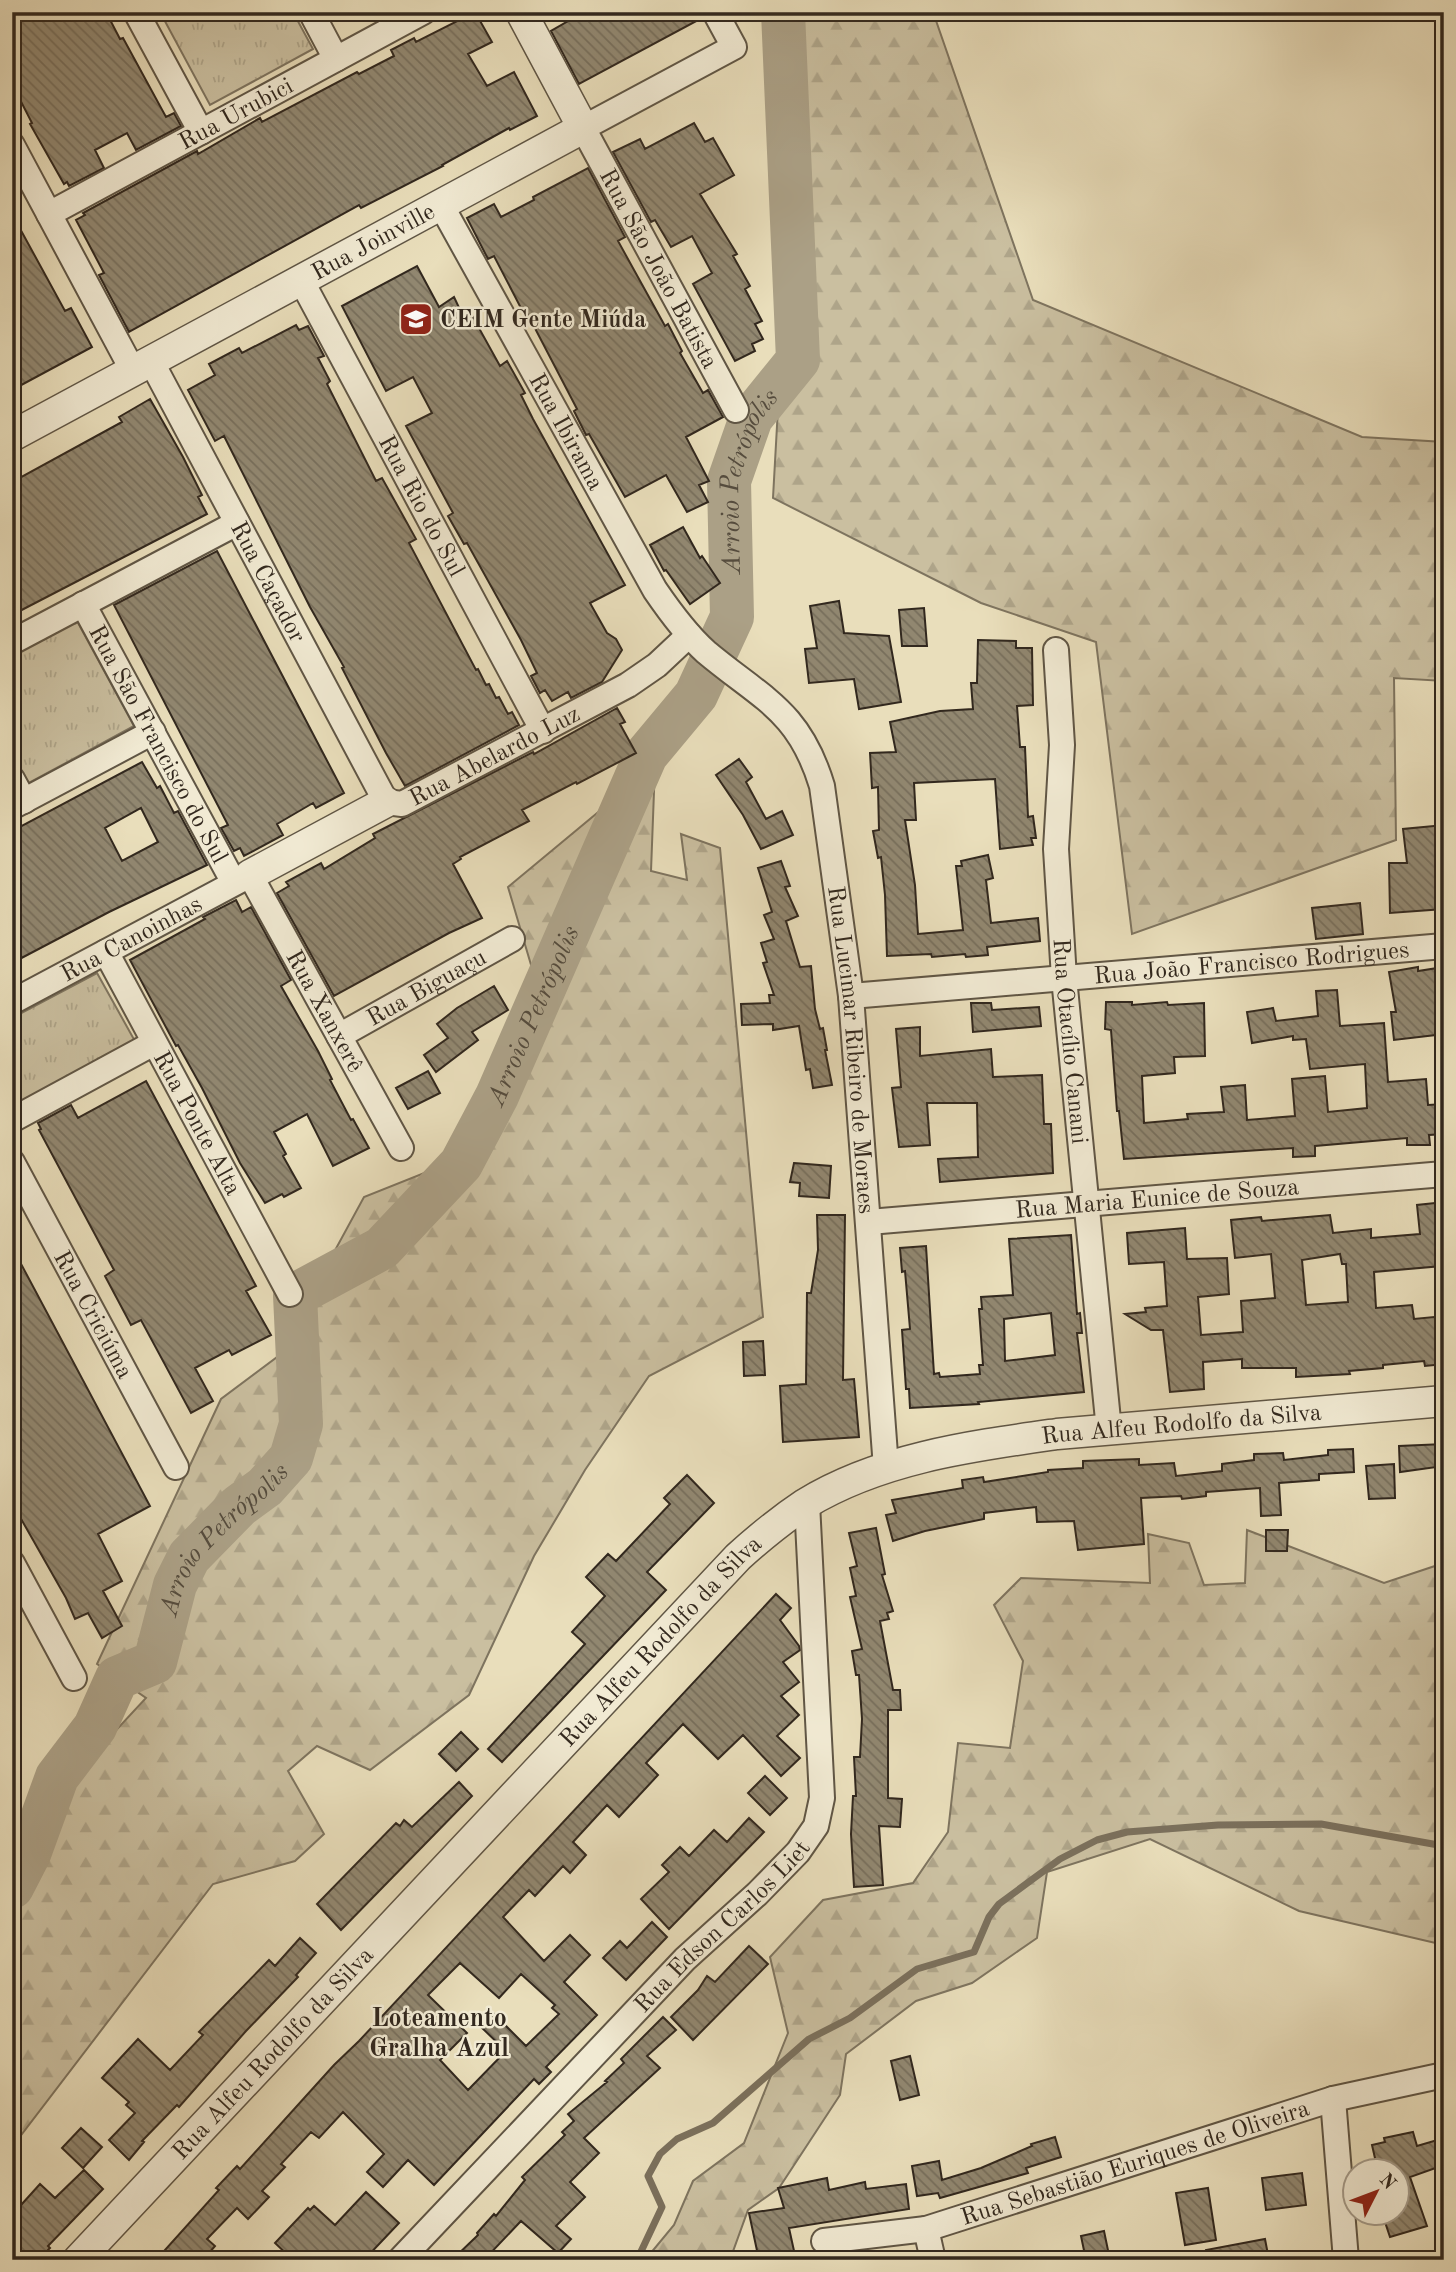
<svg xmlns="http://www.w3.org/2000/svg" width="1456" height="2272" viewBox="0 0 1456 2272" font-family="'Old Standard TT',serif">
<defs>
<pattern id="grass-tufts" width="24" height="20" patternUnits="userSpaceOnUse" patternTransform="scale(1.75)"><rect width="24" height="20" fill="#cabfa0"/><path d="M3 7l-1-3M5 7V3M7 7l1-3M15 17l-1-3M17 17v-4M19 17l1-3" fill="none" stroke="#aea489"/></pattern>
<pattern id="forest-firs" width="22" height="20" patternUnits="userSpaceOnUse" patternTransform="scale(1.75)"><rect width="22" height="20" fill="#cabfa0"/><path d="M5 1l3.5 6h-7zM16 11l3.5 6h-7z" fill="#aea489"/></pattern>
<pattern id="building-back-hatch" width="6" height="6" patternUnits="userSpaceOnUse" patternTransform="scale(1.75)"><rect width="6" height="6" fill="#918770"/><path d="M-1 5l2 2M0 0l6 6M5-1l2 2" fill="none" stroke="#776e5b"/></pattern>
</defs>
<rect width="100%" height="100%" fill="#e9debb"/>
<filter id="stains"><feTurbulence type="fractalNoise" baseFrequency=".00286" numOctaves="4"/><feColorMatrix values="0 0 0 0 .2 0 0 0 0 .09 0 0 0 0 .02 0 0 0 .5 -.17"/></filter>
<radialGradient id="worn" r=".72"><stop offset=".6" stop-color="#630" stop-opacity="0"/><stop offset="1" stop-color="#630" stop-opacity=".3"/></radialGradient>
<path fill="url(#grass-tufts)" stroke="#7e745f" stroke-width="2" d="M160 12H293L313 49 210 105Z
M77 621 134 726 27 784 12 757V656Z
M97 973 136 1043 12 1109V1018Z"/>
<path fill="url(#forest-firs)" stroke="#7e745f" stroke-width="2" d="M800 12H933L1033 300 1362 437 1444 442V681L1394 678 1396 840 1132 934 1096 642 981 603 773 498Z
M655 765 651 871 687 880 681 834 720 848 763 1317 649 1376 585 1470 534 1556 469 1695 370 1770 317 1746 288 1771 324 1834 295 1861 213 1884 12 2147V1899L26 1885 68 1782 146 1698 97 1664 221 1399 277 1357 364 1197 447 1164 534 975 508 887Z
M1247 1530 1384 1583 1444 1563V1945L1299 1911 1150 1839 1047 1872 1037 1938 972 1983 916 2001 846 2054 840 2095 779 2188 748 2210 731 2257 735 2260H645L674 2225 693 2181 744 2143 788 2033 770 1957 823 1900 913 1883 948 1832 958 1743 1010 1748 1023 1661 994 1605 1021 1578 1150 1583 1148 1534 1189 1543 1204 1585 1245 1583Z"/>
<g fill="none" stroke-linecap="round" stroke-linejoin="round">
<path stroke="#7b705c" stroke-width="7" d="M637 2260 662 2207 648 2176 660 2154 677 2139 713 2123 809 2039 850 2018 917 1969 974 1952 989 1917 999 1904 1060 1859 1097 1840 1127 1832 1218 1825 1321 1824 1444 1846"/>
<path stroke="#aba086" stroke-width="44" id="s1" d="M12 1887 29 1854 57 1777 95 1727 117 1678 155 1662 175 1585 189 1557 239 1506 265 1487 291 1458 301 1424 295 1295 382 1248 461 1164 497 1096 646 755 696 695 732 617 729 481 751 418 798 360 783 12"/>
</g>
<path fill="url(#building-back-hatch)" stroke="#32281e" stroke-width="2" fill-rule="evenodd" d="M12 12H106L120 39 123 38 166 117 174 113 181 126 136 150 127 133 95 150 104 168 69 186 67 182 64 184 30 124 32 123 12 84Z
M475 12 492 42 468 54 487 86 514 72 537 116 510 130 509 128 442 165 443 166 361 208 359 205 129 332 99 275 104 273 76 220 85 215 83 213 197 151 198 154 260 118 262 122 357 72 359 74 394 56 391 50 414 38 416 42Z
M584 12H700L702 18 579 84 551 31Z
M694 123 705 142 713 138 734 175 700 194 737 254 733 256 750 286 745 289 762 321 755 324 763 339 752 344 755 351 735 361 693 284 712 273 692 236 671 247 655 220 651 222 613 152 640 139 645 149Z
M588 168 625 237 618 241 665 326 668 324 682 351 680 353 703 393 708 390 723 417 686 437 709 481 699 485 708 502 687 512 666 475 625 497 589 434 586 435 574 411 577 409 526 311 523 312 494 256 488 259 467 218 494 204 501 217 534 200 533 197Z
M12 214 65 311 71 308 92 347 12 390Z
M417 266 439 307 454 297 462 314 469 310 500 366 507 361 525 393 521 395 533 419 625 585 590 603 607 633 616 639 622 650 602 682 571 698 568 692 552 701 545 690 540 693 531 676 537 673 521 640 467 543 464 544 448 516 453 513 406 426 432 413 413 377 386 391 342 306Z
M296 325 299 330 308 326 324 356 318 358 330 381 327 384 376 481 382 478 416 539 409 543 476 670 478 669 486 685 489 684 496 698 499 697 508 714 512 712 519 725 405 786 386 753 342 668 344 667 310 607 224 436 215 441 188 390 215 375 209 364 239 348 242 353Z
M150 399 183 457 202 495 198 497 207 514 12 615V482L122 422 119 417Z
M683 527 700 558 702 556 720 583 690 604 666 570 664 571 650 545Z
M217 551 344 793 316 808 313 803 277 824 283 835 244 856 240 848 234 851 221 828 228 825 114 605Z
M839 601 844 633 889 636 901 702 859 709 854 679 809 683 805 649 817 648 810 606Z
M924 608 927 646H902L899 610Z
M978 640 1016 641V648H1032L1033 705 1017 706 1020 747H1025L1028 817 1033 816 1036 838H1031L1033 845 1000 849 995 779 914 783 916 820H905L915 885 918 934 963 930 956 866H962L961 861 988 855 993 878 986 880 991 923 1038 918 1040 941 987 947 988 955 966 957 965 954 932 957 931 954 887 956 885 895 881 857 878 858 873 831 879 830 878 787 872 788 870 753 896 752 890 722 940 711 973 709 971 683H977Z
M617 708 625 722 620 724 636 753 577 784 576 782 522 810 529 821 460 857 461 859 453 864 482 918 449 933 334 996 277 893 289 886 286 882 321 863 324 869 375 838 373 834 533 752 534 754Z
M739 759 752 777 746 782 766 819 782 811 793 835 761 849 743 815 716 775Z
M142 762 157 788 160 786 174 813 178 811 207 865 109 912 12 963V831ZM141 808 158 842 122 861 105 828Z
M1444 825V909L1390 913 1389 863H1407L1403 829Z
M781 861 790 886 785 887 798 916 786 921 800 967 811 966 815 1009 820 1029 823 1028 827 1050H825L832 1085 813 1088 810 1069 806 1070 799 1026 773 1030V1024L742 1025 741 1004 770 1003 769 995H774L763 963 767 962 761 943 774 939 764 915 772 912 758 868Z
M236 900 242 912 251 907 291 980 281 986 318 1051 332 1079 330 1080 351 1120 353 1119 369 1148 333 1166 307 1114 274 1132 286 1154 283 1156 301 1188 284 1197 282 1194 265 1203 240 1163 202 1088 178 1045 176 1046 130 960 205 919 203 917Z
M1360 903 1363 934 1316 939 1312 908Z
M1418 967V971L1444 967V1034L1394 1040 1391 1012H1396L1389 972Z
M494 986 508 1010 472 1032 478 1040 436 1072 424 1055 448 1038 437 1024 457 1008Z
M1337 990 1340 1026 1384 1023 1388 1082 1426 1079 1428 1105 1444 1104V1134L1429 1135 1430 1145H1407V1138L1315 1146V1156L1293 1157V1148L1124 1159 1119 1111H1117L1111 1030 1105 1029 1106 1002H1132V1005L1167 1002 1168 1005 1204 1003 1205 1056 1174 1057 1175 1073 1142 1076 1144 1123 1188 1119 1187 1114 1224 1112 1221 1087 1245 1085 1247 1120 1295 1116 1292 1079 1325 1076 1328 1112 1367 1108 1365 1064 1310 1069 1306 1039 1293 1040V1036L1252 1043 1247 1012 1273 1008 1276 1021 1318 1016 1316 991Z
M971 1003H991L992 1010 1039 1007 1041 1026 973 1032Z
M920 1027V1056L991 1049 993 1077 1042 1075 1044 1124H1051L1053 1173 940 1182 938 1159 978 1157 977 1103H927L930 1145 899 1147 892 1088 901 1087 896 1029Z
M428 1071 440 1093 408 1109 396 1088Z
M146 1081 256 1286 246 1291 271 1335 232 1355 229 1350 195 1368 213 1401 191 1413 141 1320 131 1325 105 1276 114 1270 39 1130 41 1129 38 1123 71 1105 78 1118Z
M794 1163 831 1166 829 1198 799 1196 800 1183 790 1182Z
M1444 1202V1245H1440L1442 1266 1374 1272 1376 1308 1412 1305 1414 1319 1444 1316V1364L1425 1366 1424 1361 1383 1365V1368L1349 1371 1350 1374 1296 1377V1368H1242V1359L1203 1362 1204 1389 1170 1392 1163 1330H1151L1125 1314 1146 1312 1145 1308 1167 1306 1164 1262 1129 1264 1127 1233 1185 1228 1187 1259 1227 1258 1229 1294 1198 1297 1201 1335 1243 1332 1241 1301 1275 1298 1271 1254 1235 1258 1231 1220 1261 1217 1262 1221 1330 1215 1333 1233 1371 1229V1238L1420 1234 1417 1205ZM1340 1254 1342 1264H1346L1348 1302 1306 1305 1302 1260Z
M817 1215H845L843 1380 854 1379 859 1437 783 1442 780 1386 806 1384 807 1293H811L818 1250Z
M1071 1235 1077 1314 1080 1313 1082 1333H1077L1084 1392 978 1402 979 1404 910 1408 909 1389H906L902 1330 910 1329 905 1271 902 1272 900 1248 926 1246 934 1374 939 1373 940 1377 980 1374 979 1365H983L979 1309H982L981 1297 1013 1295 1009 1239ZM1051 1313 1055 1355 1005 1361 1004 1319Z
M12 1247 150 1506 98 1534 122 1581 103 1591 122 1626 102 1638 88 1613 75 1619 66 1598 12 1503Z
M763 1341 765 1375 744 1376 743 1342Z
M1444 1444V1466L1400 1472 1399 1446Z
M1353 1449 1354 1472 1319 1474V1480L1279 1483 1281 1515 1261 1516 1260 1488 1206 1492V1496L1182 1499 1181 1496 1141 1498 1144 1544 1078 1550 1074 1521 1037 1522 1036 1507 984 1513V1519L925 1531 893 1541 886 1515 896 1513 892 1500 963 1488 962 1480 983 1477 984 1482 1048 1472V1470L1083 1468V1461L1139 1459V1465L1174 1463 1176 1476 1222 1471V1464L1254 1460V1454L1283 1453 1284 1460 1328 1455V1450Z
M1394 1464 1395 1498 1369 1499 1366 1466Z
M687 1475 714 1503 647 1572 666 1590 502 1762 488 1749 585 1644 572 1632 605 1596 586 1577 608 1554 616 1561 670 1504 664 1498Z
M876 1528 885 1574 882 1575 893 1611 887 1613 889 1619 880 1621 893 1690H900L901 1710H888V1798L902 1799 900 1827 879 1826 883 1885 854 1887 851 1834 853 1796H856L854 1757H860L862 1719 859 1675H856L852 1651 862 1649 850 1597 856 1596 850 1568 857 1566 849 1533Z
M1266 1530H1288L1287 1551H1266Z
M776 1594 791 1608 780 1620 799 1646 800 1650 783 1662 799 1682 781 1696 799 1715 777 1736 800 1758 781 1776 743 1735 718 1759 683 1724 646 1763 658 1775 619 1817 607 1805 573 1842 586 1855 570 1873 563 1866 535 1896 529 1890 503 1917 544 1961 570 1935 590 1955 564 1982 597 2015 546 2067 551 2072 539 2084 534 2079 434 2185 408 2160 383 2187 367 2172 384 2154 343 2112 319 2138 311 2132 281 2164 285 2167 262 2191 269 2197 248 2219 237 2208 207 2239 215 2246 203 2260H156L219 2190 216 2188 237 2166 240 2169 334 2065 359 2041ZM460 1963 499 1998 521 1974 555 2005 552 2008 559 2014 526 2046 493 2013 480 2026 506 2051 468 2090 440 2060 467 2033 428 1995Z
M461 1732 478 1749 456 1771 439 1754Z
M765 1776 787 1798 770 1815 748 1793Z
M459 1782 472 1796 341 1930 317 1904 396 1823 400 1826 404 1820 412 1827Z
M749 1818 764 1832 669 1929 641 1899 669 1872 662 1865 680 1847 689 1856 714 1830 727 1842Z
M652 1922 667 1937 626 1980 603 1958 620 1941 627 1948Z
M300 1938 316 1953 296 1975 298 1977 246 2031 179 2107 177 2105 142 2141 144 2142 129 2160 109 2140 135 2113 126 2105 129 2102 102 2078 138 2039 170 2070 203 2035 199 2032 269 1960 275 1966Z
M749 1946 768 1964 693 2040 671 2017 698 1990 707 1976 715 1982Z
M663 2017 676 2030 647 2056 660 2068 584 2138 599 2153 570 2182 585 2197 556 2226 571 2239 558 2253 521 2221 484 2260H452L478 2235 477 2233 494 2214 496 2216 525 2180 522 2177 565 2135 562 2132 574 2121 568 2114 607 2082 605 2081 624 2063 621 2059Z
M910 2056 919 2095 900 2100 891 2061Z
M81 2128 102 2147 83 2168 62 2148Z
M1413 2132 1417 2146 1444 2138V2165L1410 2177 1427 2226 1390 2237 1382 2213H1396V2171H1391L1389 2164 1377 2167 1372 2145 1385 2142 1384 2138Z
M1055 2137 1061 2157 1026 2168 1028 2173 940 2198 938 2193 917 2196 912 2166 939 2161 942 2180 981 2168 1032 2146 1031 2144Z
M84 2170 103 2189 48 2246 50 2248 38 2260H24L12 2249V2215L40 2184 55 2198Z
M1302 2173 1306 2205 1266 2210 1262 2178Z
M827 2178 829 2190 865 2182 866 2189 906 2184 909 2209 789 2228 796 2260H759L749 2213 784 2208 778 2188Z
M1208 2188 1216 2240 1185 2245 1176 2193Z
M366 2192 399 2223 364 2260H293L275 2243 308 2208 310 2210 314 2206 335 2225Z
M1104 2231 1110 2260H1086L1081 2236Z
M1265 2239 1269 2260H1207L1206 2250Z"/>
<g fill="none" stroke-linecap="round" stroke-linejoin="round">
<g stroke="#605645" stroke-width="28">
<g id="minor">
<path d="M136 12 201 132"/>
<path d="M311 12 336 59"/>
<path id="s2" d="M715 12 734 47 583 128 736 410"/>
<path d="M12 145 133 371"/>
<path id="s3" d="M441 205 655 590C670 612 686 634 706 652 762 699 799 710 822 786L851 996 886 1468"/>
<path id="s4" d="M49 214 423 12"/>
<path id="s5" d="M301 280 543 731"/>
<path id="s6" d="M151 361 386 802 402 804 628 685 657 665 689 635"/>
<path id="s7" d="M83 604 234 883"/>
<path d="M12 642 237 523"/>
<path id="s8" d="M1056 650 1062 745 1056 849 1064 978 1109 1430"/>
<path d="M12 779 24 801"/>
<path d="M12 807 153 732"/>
<path id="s9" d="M106 952 290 1294"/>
<path id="s10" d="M851 996 1444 946"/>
<path id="s11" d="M12 1002 250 875 401 1148"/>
<path id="s12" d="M339 1036 512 939"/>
<path d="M12 1120 154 1043"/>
<path id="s13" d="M12 1162 176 1467"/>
<path id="s14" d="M869 1222 1444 1174"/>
<path d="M12 1563 74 1678"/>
<path d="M1333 2099 1346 2260"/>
<path d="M926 2229 933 2260"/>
<path id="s15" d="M824 2241 926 2229 1333 2099 1444 2075"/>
<path id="s16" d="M400 2260 685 1959 757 1894 798 1852 816 1826 822 1798 807 1503"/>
</g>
</g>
<g stroke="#605645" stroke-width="33">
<g id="tertiary">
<path id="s17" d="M12 436 583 128 521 12"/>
<path d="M250 875 386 802"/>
<path id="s18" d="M78 2260 738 1557C759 1538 781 1520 805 1504 880 1458 972 1446 1057 1434L1444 1401"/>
</g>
</g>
<use href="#minor" stroke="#f1ead3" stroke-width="24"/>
<use href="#tertiary" stroke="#f1ead3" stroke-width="30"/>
</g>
<defs>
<g id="school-square" transform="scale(1.75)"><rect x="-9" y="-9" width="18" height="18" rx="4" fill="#8f2418" stroke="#f1ead3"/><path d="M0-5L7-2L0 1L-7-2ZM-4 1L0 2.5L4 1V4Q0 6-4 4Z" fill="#fff"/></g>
</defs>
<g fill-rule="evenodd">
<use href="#school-square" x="416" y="319"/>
</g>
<g text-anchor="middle" stroke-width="5" stroke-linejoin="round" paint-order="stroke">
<g font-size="24" fill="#32281e" stroke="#f1ead3">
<text dy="8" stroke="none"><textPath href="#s4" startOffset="212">Rua Urubici</textPath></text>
<text dy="8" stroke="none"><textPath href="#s17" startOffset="410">Rua Joinville</textPath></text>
<text dy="8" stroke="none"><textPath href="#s2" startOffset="371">Rua São João Batista</textPath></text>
<text dy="8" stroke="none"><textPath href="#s3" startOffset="259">Rua Ibirama</textPath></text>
<text dy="8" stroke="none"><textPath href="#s5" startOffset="256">Rua Rio do Sul</textPath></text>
<text dy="8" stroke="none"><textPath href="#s6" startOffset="250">Rua Caçador</textPath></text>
<text dy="8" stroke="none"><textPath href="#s7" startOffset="159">Rua São Francisco do Sul</textPath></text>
<text dy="8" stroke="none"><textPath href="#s6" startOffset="620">Rua Abelardo Luz</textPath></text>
<text dy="8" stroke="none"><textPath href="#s11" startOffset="135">Rua Canoinhas</textPath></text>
<text dy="8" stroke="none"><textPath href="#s10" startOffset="402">Rua João Francisco Rodrigues</textPath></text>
<text dy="8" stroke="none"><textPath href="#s12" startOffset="100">Rua Biguaçu</textPath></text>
<text dy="8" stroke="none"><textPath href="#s11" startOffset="425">Rua Xanxerê</textPath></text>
<text dy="8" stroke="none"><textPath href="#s8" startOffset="392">Rua Otacílio Canani</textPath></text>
<text dy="8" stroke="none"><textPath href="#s3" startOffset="968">Rua Lucimar Ribeiro de Moraes</textPath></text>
<text dy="8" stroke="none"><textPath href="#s9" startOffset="194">Rua Ponte Alta</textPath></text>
<text dy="8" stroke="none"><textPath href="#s14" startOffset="289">Rua Maria Eunice de Souza</textPath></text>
<text dy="8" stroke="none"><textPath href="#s13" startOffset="173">Rua Criciúma</textPath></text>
<text dy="8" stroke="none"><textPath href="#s18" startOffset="1438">Rua Alfeu Rodolfo da Silva</textPath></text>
<text dy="8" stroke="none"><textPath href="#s18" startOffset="850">Rua Alfeu Rodolfo da Silva</textPath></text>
<text dy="8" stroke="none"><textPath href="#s16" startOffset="464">Rua Edson Carlos Liet</textPath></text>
<text dy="8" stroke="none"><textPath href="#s18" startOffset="284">Rua Alfeu Rodolfo da Silva</textPath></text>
<text dy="8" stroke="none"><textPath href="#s15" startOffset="322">Rua Sebastião Euriques de Oliveira</textPath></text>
</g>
<g font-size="24" font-weight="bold" fill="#32281e" stroke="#f1ead3" text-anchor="start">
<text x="440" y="327">CEIM Gente Miúda</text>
</g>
<g font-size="26" font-style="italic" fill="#564c3d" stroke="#f1ead3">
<text dy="9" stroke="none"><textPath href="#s1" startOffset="1662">Arroio Petrópolis</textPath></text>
<text dy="9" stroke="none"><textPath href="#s1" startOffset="1074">Arroio Petrópolis</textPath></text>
<text dy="9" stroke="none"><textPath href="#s1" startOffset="422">Arroio Petrópolis</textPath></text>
</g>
<g font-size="26" font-weight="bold" fill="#32281e" stroke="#f1ead3">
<text x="439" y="2026">Loteamento<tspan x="439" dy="30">Gralha Azul</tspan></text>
</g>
</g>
<rect width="1456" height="2272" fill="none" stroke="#e9debb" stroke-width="42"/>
<rect x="14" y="14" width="1428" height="2244" fill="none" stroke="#32281e" stroke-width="3.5"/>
<rect x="21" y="21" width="1414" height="2230" fill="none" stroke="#32281e" stroke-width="2"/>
<g transform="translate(1376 2192) rotate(48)"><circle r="33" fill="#f1ead3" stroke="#a59c8b" stroke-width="2"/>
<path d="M0-5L12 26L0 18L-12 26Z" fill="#8f2418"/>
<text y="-10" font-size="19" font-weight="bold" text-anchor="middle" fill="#32281e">N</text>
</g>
<rect width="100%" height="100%" filter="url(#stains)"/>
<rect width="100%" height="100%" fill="url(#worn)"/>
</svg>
